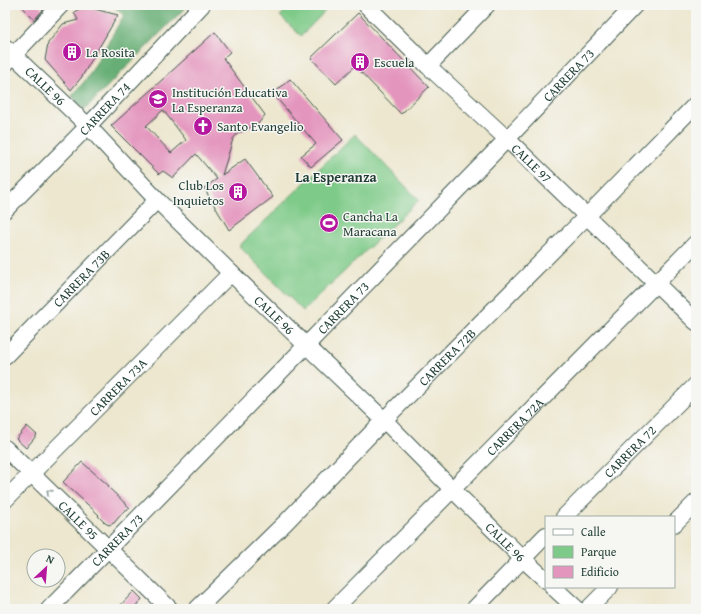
<svg xmlns="http://www.w3.org/2000/svg" width="701" height="614" viewBox="0 0 701 614" font-family="'Gentium Book Plus',serif">
<rect width="100%" height="100%" fill="#f6f6f2"/>
<filter id="ink" filterUnits="userSpaceOnUse"><feTurbulence type="fractalNoise" baseFrequency=".025" numOctaves="2"/><feDisplacementMap in="SourceGraphic" scale="8" xChannelSelector="R" yChannelSelector="G"/><feConvolveMatrix kernelMatrix="1 2 1 2 8 2 1 2 1" color-interpolation-filters="sRGB"/></filter>
<filter id="wash" filterUnits="userSpaceOnUse"><feTurbulence type="fractalNoise" baseFrequency=".012" numOctaves="4" result="noise"/><feDisplacementMap in="SourceGraphic" scale="16" xChannelSelector="R" yChannelSelector="G"/><feGaussianBlur stdDeviation="0.9" result="paint"/><feColorMatrix in="noise" values="0 0 0 0 0 0 0 0 0 0 0 0 0 0 0 0 0 1.4 0 .05"/><feComposite in="paint" operator="in"/></filter>
<g filter="url(#wash)">
<rect width="100%" height="100%" fill="#ede7cf"/>
<path fill="#7eca88" stroke="#4e845e" d="M291 5H331L301 36 280 16Z
M355 134 419 200 303 311 239 246Z"/>
<path fill="#66ae74" stroke="#427654" d="M112 5H188L84 110 72 96 88 77 124 15Z"/>
<g id="blocks">
<path fill="#e495be" fill-rule="evenodd" d="M21 5H39L43 10 34 20Z
M87 5 94 9 118 15 81 78 71 90 45 60 48 43 63 24 78 20 74 12Z
M358 13 429 87 401 114 355 66 336 84 311 58Z
M215 32 230 52 223 58 265 115 258 124 238 133 233 139 222 175 245 159 273 197 229 230 204 188 217 179 196 154 173 178 163 171 159 174 111 126ZM163 110 186 140 171 153 146 126Z
M290 79 343 140 311 167 301 156 316 144 273 94Z
M27 426 37 435 26 448 16 439Z
M82 462 109 486 108 487 130 508 124 511 114 523 109 525 105 523 98 516 99 515 63 482Z
M134 591 142 599 133 609H117Z"/>
</g>
</g>
<g filter="url(#ink)">
<use href="#blocks" fill-opacity="0" stroke="#3e564b" stroke-width="1"/>
<g fill="none" stroke-linecap="round" stroke-linejoin="round">
<g stroke="#3e564b" stroke-width="18">
<g id="minor">
<path id="s1" d="M366 5 428 66 507 139 696 322"/>
<path id="s2" d="M5 47 88 126 157 200 231 273 384 420 452 489 523 559 546 580"/>
<path d="M5 64 61 5"/>
<path d="M428 66 487 5"/>
<path id="s3" d="M5 210 88 126 202 5"/>
<path id="s4" d="M5 356 157 200"/>
<path id="s5" d="M5 448 170 609"/>
<path id="s6" d="M5 500 231 273"/>
<path id="s7" d="M564 517 696 385"/>
<path d="M674 524 696 502"/>
<path d="M553 587 577 609"/>
<path id="s8" d="M49 609 108 549 507 139 635 5"/>
<path id="s9" d="M197 609 286 522 384 420 587 216 696 104"/>
<path id="s10" d="M334 609 696 243"/>
<path d="M474 609 546 535"/>
<path d="M588 609 610 587"/>
</g>
</g>
<use href="#minor" stroke="#fff" stroke-width="16"/>
</g>
<defs><path id="oneway-chevron" d="M-2-3.5L2.5 0L-2 3.5" fill="none" stroke-width="1.6" stroke-linecap="round" stroke-linejoin="round"/></defs>
<use stroke="#8f9e9a" href="#oneway-chevron" transform="translate(49 492) rotate(-136)"/>
</g>
<defs>
<g id="building-disc" transform="scale(1)"><circle r="9.5" fill="#b5179e" stroke="#f6f6f2"/><path d="M-4-6H4V6H1V3H-1V6H-4ZM-2.5-4.3h1.7v1.8h-1.7ZM.8-4.3h1.7v1.8H.8ZM-2.5-1h1.7V.8h-1.7ZM.8-1h1.7V.8H.8Z" fill="#fff"/></g>
<g id="school-disc" transform="scale(1)"><circle r="9.5" fill="#b5179e" stroke="#f6f6f2"/><path d="M0-5L7-2L0 1L-7-2ZM-4 1L0 2.5L4 1V4Q0 6-4 4Z" fill="#fff"/></g>
<g id="church-disc" transform="scale(1)"><circle r="9.5" fill="#b5179e" stroke="#f6f6f2"/><path d="M-1.2-6h2.4v3.5h3.3v2.4h-3.3V6h-2.4V-.1h-3.3v-2.4h3.3Z" fill="#fff"/></g>
<g id="stadium-disc" transform="scale(1)"><circle r="9.5" fill="#b5179e" stroke="#f6f6f2"/><path d="M0-5a6.5 5 0 1 0 0 10a6.5 5 0 1 0 0-10ZM-3.5-1.8h7v3.6h-7Z" fill="#fff"/></g>
</defs>
<g fill-rule="evenodd">
<use href="#building-disc" x="72" y="52"/>
<use href="#building-disc" x="360" y="62"/>
<use href="#school-disc" x="158" y="99"/>
<use href="#church-disc" x="203" y="126"/>
<use href="#building-disc" x="238" y="192"/>
<use href="#stadium-disc" x="329" y="223"/>
</g>
<g text-anchor="middle" stroke-width="3" stroke-linejoin="round" paint-order="stroke">
<g font-size="13" fill="#1f3d34" stroke="#f6f6f2" text-anchor="start">
<text x="86" y="57">La Rosita</text>
<text x="374" y="67">Escuela</text>
<text x="172" y="97">Institución Educativa<tspan x="172" dy="15">La Esperanza</tspan></text>
<text x="217" y="131">Santo Evangelio</text>
<text x="224" y="190" text-anchor="end">Club Los<tspan x="224" dy="15">Inquietos</tspan></text>
<text x="343" y="221">Cancha La<tspan x="343" dy="15">Maracana</tspan></text>
</g>
<g font-size="13" fill="#1f3d34" stroke="#f6f6f2">
<text dy="5" stroke="none"><textPath href="#s8" startOffset="745">CARRERA 73</textPath></text>
<text dy="5" stroke="none"><textPath href="#s2" startOffset="56">CALLE 96</textPath></text>
<text dy="5" stroke="none"><textPath href="#s3" startOffset="142">CARRERA 74</textPath></text>
<text dy="5" stroke="none"><textPath href="#s1" startOffset="229">CALLE 97</textPath></text>
<text dy="5" stroke="none"><textPath href="#s4" startOffset="109">CARRERA 73B</textPath></text>
<text dy="5" stroke="none"><textPath href="#s8" startOffset="421">CARRERA 73</textPath></text>
<text dy="5" stroke="none"><textPath href="#s2" startOffset="380">CALLE 96</textPath></text>
<text dy="5" stroke="none"><textPath href="#s9" startOffset="355">CARRERA 72B</textPath></text>
<text dy="5" stroke="none"><textPath href="#s6" startOffset="160">CARRERA 73A</textPath></text>
<text dy="5" stroke="none"><textPath href="#s10" startOffset="257">CARRERA 72A</textPath></text>
<text dy="5" stroke="none"><textPath href="#s7" startOffset="93">CARRERA 72</textPath></text>
<text dy="5" stroke="none"><textPath href="#s5" startOffset="103">CALLE 95</textPath></text>
<text dy="5" stroke="none"><textPath href="#s8" startOffset="97">CARRERA 73</textPath></text>
<text dy="5" stroke="none"><textPath href="#s2" startOffset="704">CALLE 96</textPath></text>
</g>
<g font-size="14" font-weight="bold" fill="#1f3d34" stroke="#f6f6f2">
<text x="336" y="182">La Esperanza</text>
</g>
</g>
<rect width="701" height="614" fill="none" stroke="#f6f6f2" stroke-width="20"/>
<rect x="545" y="516" width="130" height="72" fill="#f6f6f2" stroke="#a0aca6"/>
<rect x="553" y="529" width="20" height="6" fill="#ffffff" stroke="#a0aca6"/>
<text x="581" y="536" font-size="12" fill="#1f3d34">Calle</text>
<rect x="553" y="546" width="20" height="12" fill="#7eca88" stroke="#a0aca6"/>
<text x="581" y="556" font-size="12" fill="#1f3d34">Parque</text>
<rect x="553" y="566" width="20" height="12" fill="#e495be" stroke="#a0aca6"/>
<text x="581" y="576" font-size="12" fill="#1f3d34">Edificio</text>
<g transform="translate(46 568) rotate(26)"><circle r="19" fill="#f6f6f2" stroke="#a0aca6"/>
<path d="M0-3L7 15L0 10L-7 15Z" fill="#b5179e"/>
<text y="-6" font-size="11" font-weight="bold" text-anchor="middle" fill="#1f3d34">N</text>
</g>
</svg>
